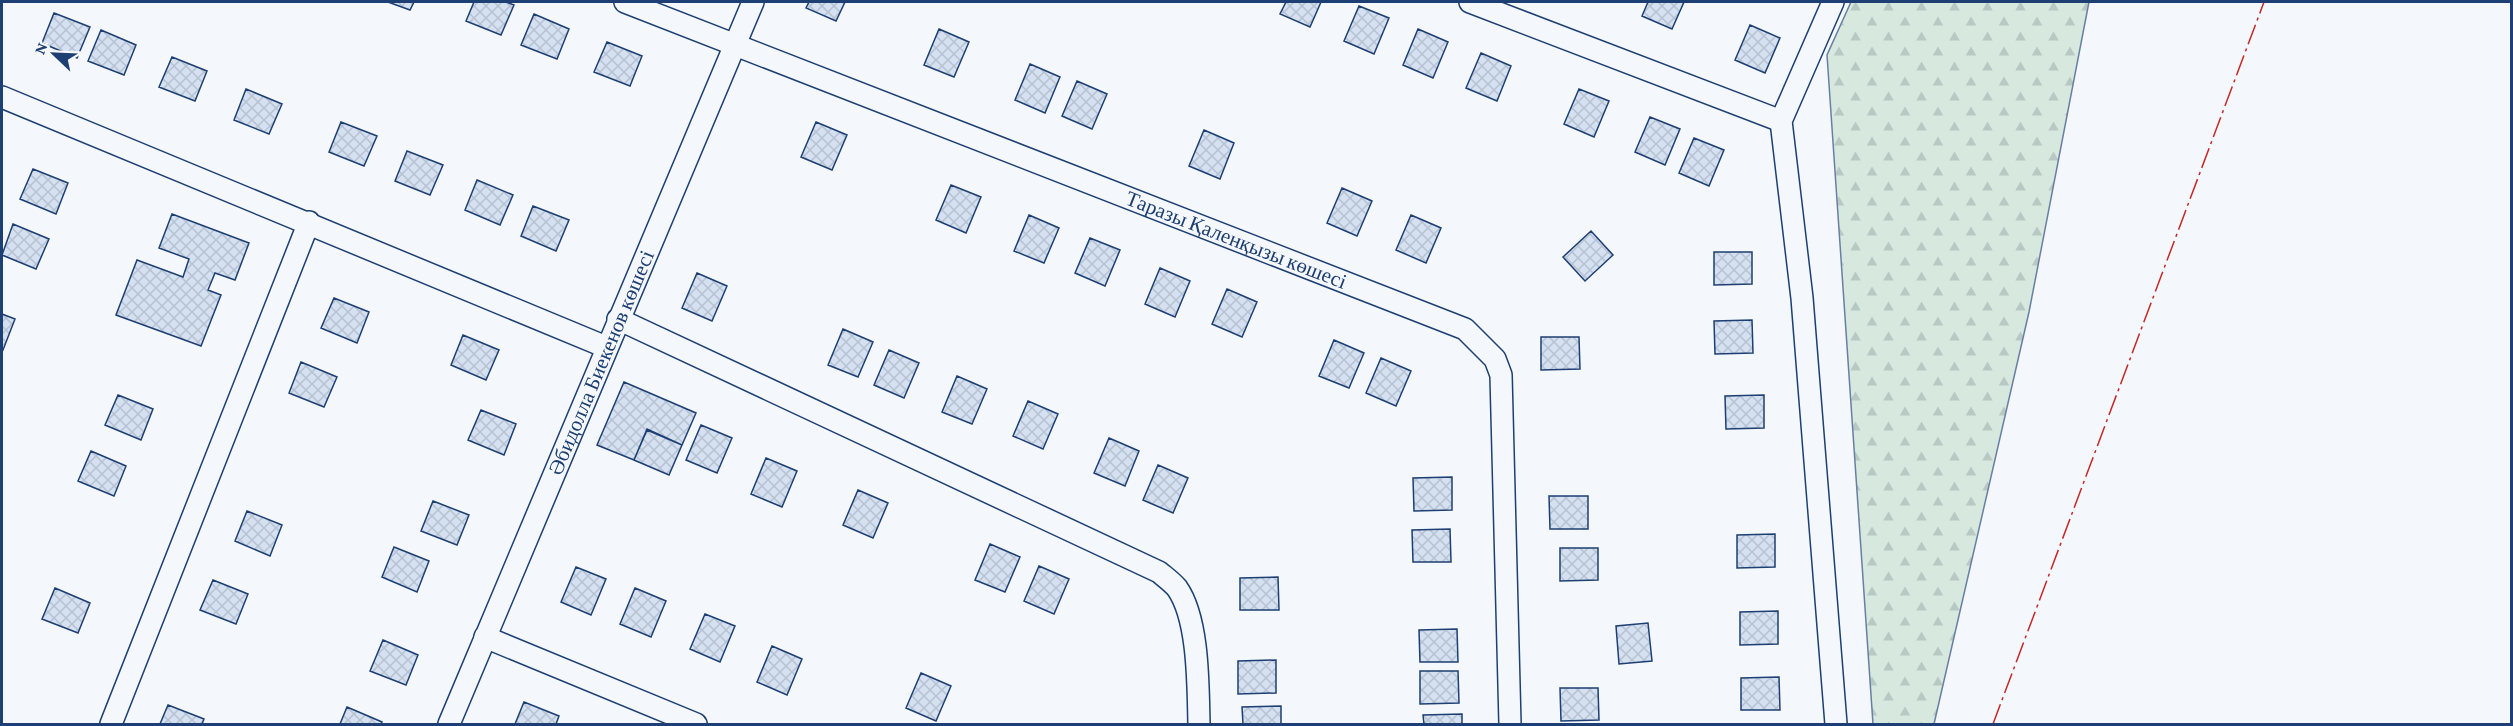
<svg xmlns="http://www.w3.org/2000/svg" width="2513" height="726" viewBox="0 0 2513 726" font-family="'Crimson Pro',serif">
<defs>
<pattern id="forest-firs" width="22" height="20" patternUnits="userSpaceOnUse" patternTransform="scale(1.5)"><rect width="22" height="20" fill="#d7e8df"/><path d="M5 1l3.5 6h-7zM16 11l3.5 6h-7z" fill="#b8c8c3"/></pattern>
<pattern id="building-cross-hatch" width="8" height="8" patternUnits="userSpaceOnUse" patternTransform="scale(1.5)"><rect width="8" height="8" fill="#d5e0f0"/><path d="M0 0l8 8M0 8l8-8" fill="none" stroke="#b6c1d1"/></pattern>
</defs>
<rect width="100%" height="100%" fill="#f4f7fb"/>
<path fill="url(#forest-firs)" stroke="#687fa3" stroke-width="1.5" d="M1851 2H2089L2029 312 1934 724H1873L1827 55Z"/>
<path fill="url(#building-cross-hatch)" stroke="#1d3f73" stroke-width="1.5" d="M388 2H414L410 10Z
M474 2H506L514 5 501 35 466 21Z
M809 2H845L836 21 806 8Z
M1286 2H1321L1310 27 1280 14Z
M1648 2H1684L1672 29 1642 16Z
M1359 6 1389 18 1374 54 1344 41Z
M54 13 90 27 77 58 42 43Z
M534 14 569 29 557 59 521 45Z
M1750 25 1780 38 1765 73 1735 60Z
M939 29 969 42 954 77 924 65Z
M1418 29 1448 42 1433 78 1403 65Z
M101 30 136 45 124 75 88 61Z
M607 42 642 56 630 86 594 72Z
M1481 53 1511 66 1497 101 1466 88Z
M172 57 207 71 195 101 159 87Z
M1030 64 1060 77 1045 113 1015 100Z
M1077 81 1107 94 1092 129 1062 116Z
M246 89 282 104 269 134 234 120Z
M1579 89 1609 101 1594 137 1564 124Z
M1650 117 1680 129 1665 165 1635 152Z
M341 122 377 136 364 166 329 152Z
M816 122 847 135 832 170 801 157Z
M1204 130 1234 143 1220 179 1189 166Z
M1694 138 1724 150 1709 186 1679 173Z
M407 151 443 165 430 195 395 181Z
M33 169 68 183 56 214 20 199Z
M477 180 513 195 500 225 465 210Z
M951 185 981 197 966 233 936 220Z
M1342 188 1372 201 1357 236 1327 223Z
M533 206 569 220 556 251 521 236Z
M172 214 249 243 235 280 215 273 208 290 221 295 201 346 116 315 137 260 183 277 189 259 159 248Z
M1029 215 1059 228 1044 263 1014 251Z
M1411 215 1441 228 1426 263 1396 250Z
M13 224 49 239 36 269 2 255Z
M1591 231 1613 255 1585 281 1563 257Z
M1090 238 1120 250 1105 286 1075 273Z
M1714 252H1752V284L1714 285Z
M1160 268 1190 281 1175 317 1145 304Z
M697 273 727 286 712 321 682 308Z
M1227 289 1257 302 1242 337 1212 324Z
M334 298 369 312 357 343 321 328Z
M2 314 15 319 3 350 2 349Z
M1752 320 1753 353 1715 354 1714 321Z
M843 329 873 342 858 377 828 365Z
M463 335 499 350 486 380 451 365Z
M1541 337H1579L1580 369 1541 370Z
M1334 340 1364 353 1349 388 1319 376Z
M889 350 919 363 904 398 874 385Z
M1381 358 1411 371 1396 406 1366 393Z
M301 362 337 377 324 407 289 393Z
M957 376 987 389 972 424 942 412Z
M624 382 696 413 682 445 647 429 634 460 597 445Z
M118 395 153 409 141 440 105 425Z
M1764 395V428L1726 429 1725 396Z
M1028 401 1058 414 1043 449 1013 436Z
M481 410 516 424 504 455 468 440Z
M701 425 732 438 717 473 686 460Z
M647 430 682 445 669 475 634 460Z
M1109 438 1139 451 1125 486 1094 473Z
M91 451 126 466 114 496 78 481Z
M766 458 797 471 782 507 751 494Z
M1158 465 1188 478 1173 513 1143 500Z
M1452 477V510L1414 511 1413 478Z
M858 490 888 503 873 538 843 525Z
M1549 496H1588V529H1550Z
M433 501 469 515 457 545 421 531Z
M247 511 282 525 270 556 235 541Z
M1450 529 1451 562H1413L1412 530Z
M1775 534V567L1737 568V535Z
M990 544 1020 557 1005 592 975 580Z
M394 547 429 561 417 592 382 577Z
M1560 548H1598V580L1560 581Z
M1039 566 1069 579 1054 614 1024 601Z
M576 567 606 579 591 615 561 602Z
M1278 577 1279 610H1240V578Z
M213 580 248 594 236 624 200 610Z
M55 588 90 603 78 633 42 619Z
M635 588 666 601 651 637 620 624Z
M1778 611V644L1740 645V612Z
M705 614 735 626 720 662 690 649Z
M1648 623 1652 661 1619 664 1616 626Z
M1457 629 1458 662H1420L1419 630Z
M383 640 418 655 406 685 370 671Z
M772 646 802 659 787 695 757 682Z
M1276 660V693L1238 694V661Z
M1420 671H1458L1459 703 1420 704Z
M921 673 951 686 936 721 906 708Z
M1779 677 1780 710H1741V678Z
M1560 688H1598L1599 720 1561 721Z
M524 702 559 716 556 724H515Z
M168 705 204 719 202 724H160Z
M1281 706V724H1243L1242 707Z
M347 707 382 722 381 724H340Z
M1462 714V724H1424L1423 715Z"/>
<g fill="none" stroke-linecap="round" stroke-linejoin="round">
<g stroke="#1d3f73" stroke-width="24">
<g id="minor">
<path id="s1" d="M625 2 1465 329 1495 359 1501 375 1510 724"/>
<path d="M1470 2 1781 121"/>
<path d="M1833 2 1781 121 1802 298 1836 724"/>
<path d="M2 97 606 347"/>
<path d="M618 319 1159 572C1165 577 1172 582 1177 588 1199 619 1198 686 1199 724"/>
<path d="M485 637 696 724"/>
<path d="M111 724 309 222"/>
<path id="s2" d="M449 724 753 2"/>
</g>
</g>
<use href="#minor" stroke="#f4f7fb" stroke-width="21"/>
<path stroke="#c62828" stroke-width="1.5" stroke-dasharray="21 4.5 3 4.5" stroke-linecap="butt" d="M1993 724 2264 2"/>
</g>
<g text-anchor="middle" stroke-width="4.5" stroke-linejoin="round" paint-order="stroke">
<g font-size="21" fill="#1d3f73" stroke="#f4f7fb">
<text dy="7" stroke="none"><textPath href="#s1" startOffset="656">Таразы Қаленқызы көшесі</textPath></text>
<text dy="7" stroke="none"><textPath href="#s2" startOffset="392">Әбидолла Биекенов көшесі</textPath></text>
</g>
</g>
<rect width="2513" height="726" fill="none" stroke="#1d3f73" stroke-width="6"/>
<g transform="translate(54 54) rotate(293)" stroke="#f4f7fb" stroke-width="4.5" paint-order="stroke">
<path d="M0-4.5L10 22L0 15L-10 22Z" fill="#1d3f73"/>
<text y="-9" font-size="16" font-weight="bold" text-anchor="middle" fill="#1d3f73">N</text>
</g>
</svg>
